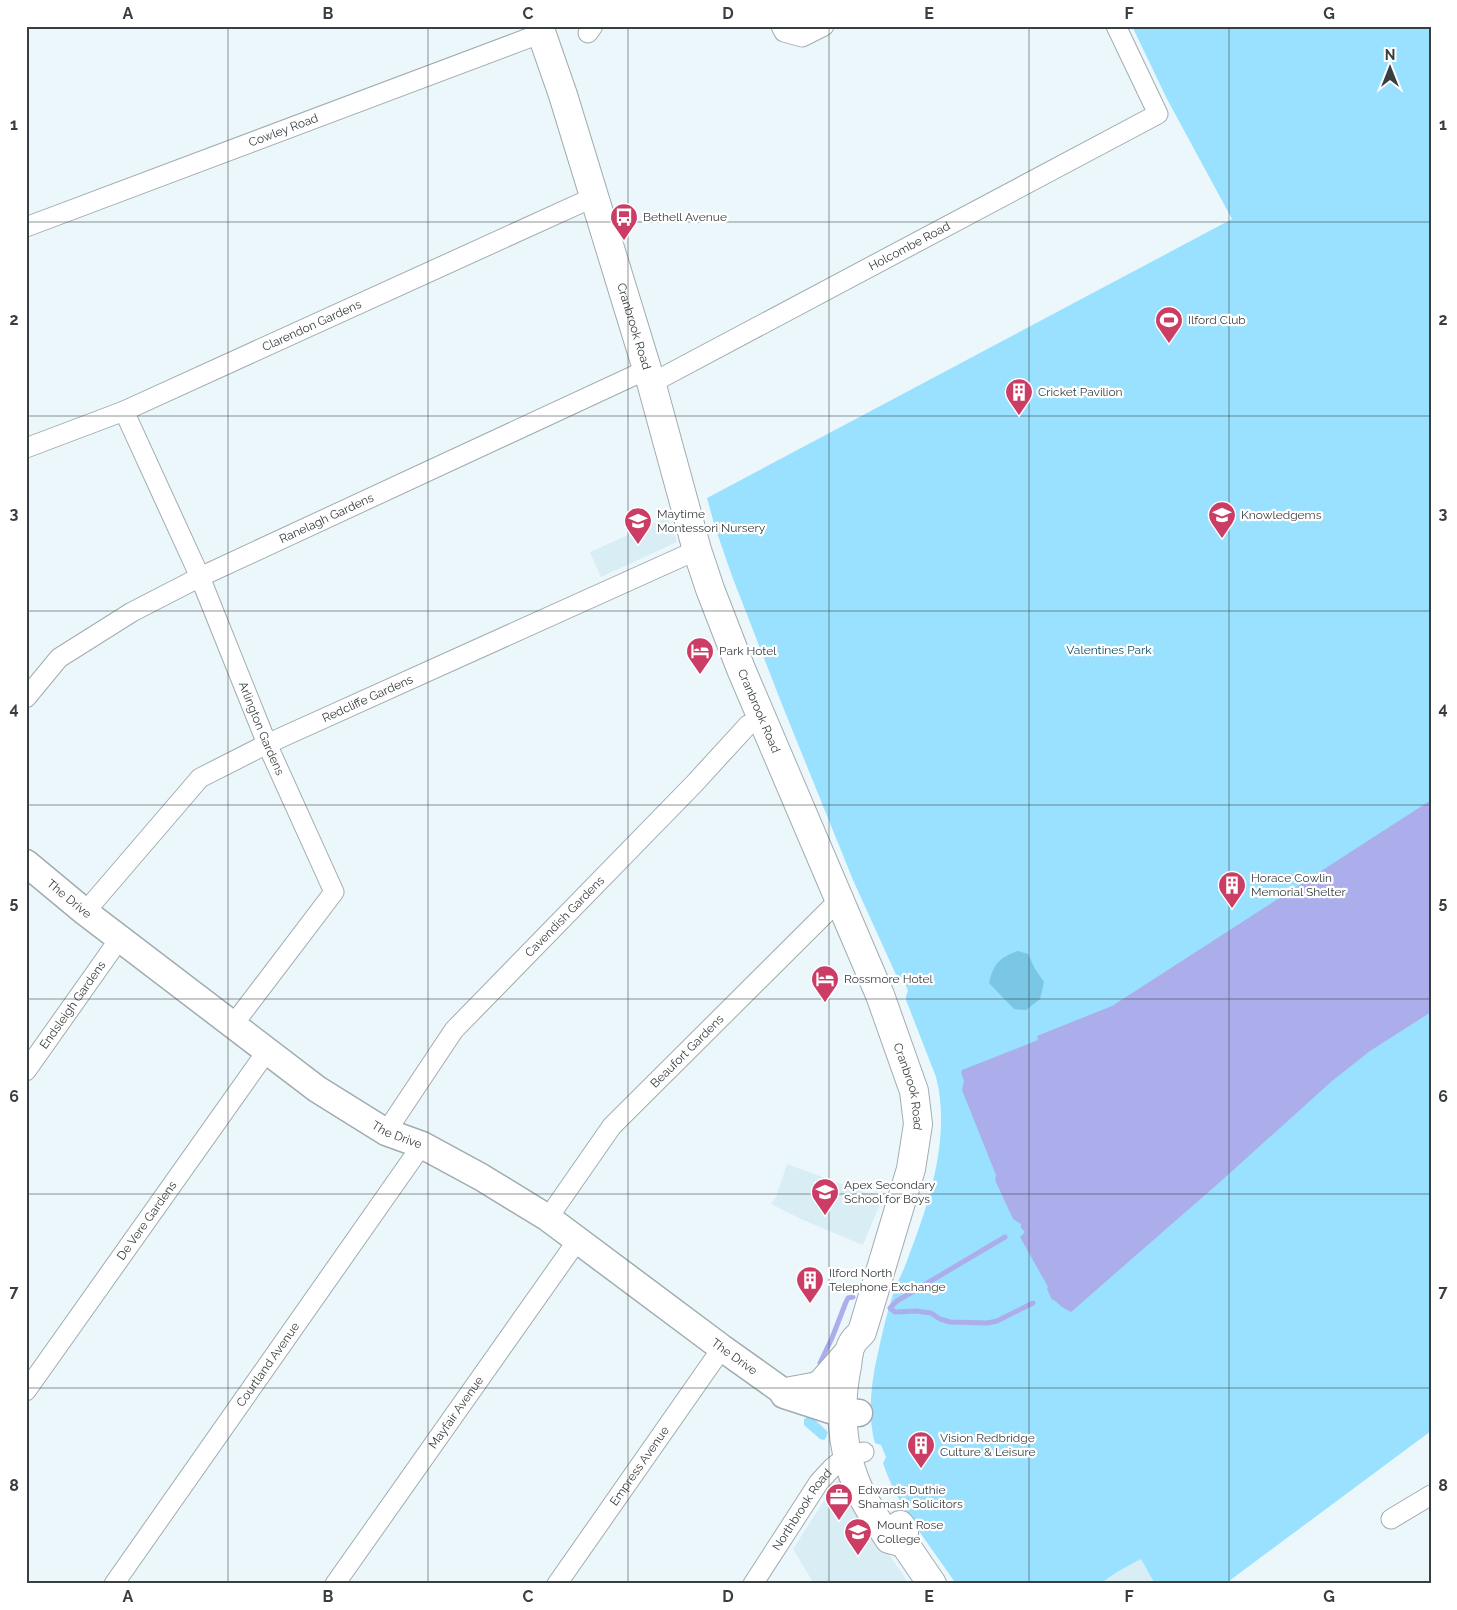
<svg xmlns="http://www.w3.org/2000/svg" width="1457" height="1610" viewBox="0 0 1457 1610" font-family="Raleway,sans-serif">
<rect width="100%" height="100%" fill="#ecf7fc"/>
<path fill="#d9edf5" d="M668 517 677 542 601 577 590 552Z
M787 1164 882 1199 863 1245 803 1220 771 1204 776 1197Z
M838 1479 871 1527 909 1584H814L793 1549Z
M1141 1559 1155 1584H1100L1117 1572Z"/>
<path fill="#99e1ff" d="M1132 26H1431V1431L1225 1584H1155L1141 1559 1117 1572 1100 1584H956C931 1546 897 1507 883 1463L886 1457 881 1445 875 1443 874 1440C868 1413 871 1384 877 1357 882 1334 887 1312 894 1291 897 1282 902 1274 905 1266 927 1209 952 1139 936 1077L906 1000V996L908 991 903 978 897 977 853 880 783 707 732 576 715 527 707 498 1232 219 1167 99Z
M809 1416 812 1417 828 1432 826 1438 824 1440 820 1439 804 1425V1419Z"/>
<path fill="#79c6e5" d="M1018 951 1028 954 1035 969 1044 982 1040 999 1026 1010 1014 1009 989 983C994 963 999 958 1018 951Z"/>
<path fill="#acaeec" d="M1431 800V1012L1370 1051 1332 1081 1220 1182 1071 1312 1062 1307 1054 1300H1052L1047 1289 1048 1287 1020 1237 1025 1232 1021 1228V1224L1013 1219 995 1180 996 1175 962 1090 964 1081 961 1072 962 1070 1038 1040 1037 1036 1112 1006Z"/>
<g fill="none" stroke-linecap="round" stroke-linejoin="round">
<path stroke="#acaeec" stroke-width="5" d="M1005 1237 897 1301 890 1308 895 1312 916 1311 931 1313 940 1319 950 1322 987 1323 997 1321 1033 1303
M820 1363 832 1338 846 1302 848 1298 853 1297"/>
<g stroke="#a1acb1" stroke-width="21">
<g id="street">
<path d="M781 26 784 32 802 37 824 26"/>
<path d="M588 33 593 26"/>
<path id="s1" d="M26 227 542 33"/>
<path id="s2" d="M651 382 663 377 1158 114 1116 26"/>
<path id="s3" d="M124 411 200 577 267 744 334 892 233 1025"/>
<path id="s4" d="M26 448 124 411 594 197"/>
<path id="s5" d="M26 698 59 658 132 612 200 577 646 370"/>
<path id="s6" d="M85 912 200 778 267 744 697 550"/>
<path id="s7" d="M26 1071 120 938"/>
<path id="s8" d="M386 1132 454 1030 694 784 748 725 762 720"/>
<path id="s9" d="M548 1218 612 1126 840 899"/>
<path id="s10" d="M26 1391 267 1051"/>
<path d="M1391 1519 1431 1495"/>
<path id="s11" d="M114 1584 422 1145"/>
<path id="s12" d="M335 1584 577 1241"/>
<path id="s13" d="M557 1584 722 1348"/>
<path id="s14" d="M753 1584 819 1482 833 1467 847 1456 864 1452"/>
</g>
</g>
<g stroke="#a1acb1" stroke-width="29">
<g id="secondary">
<path id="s15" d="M26 863 85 912 317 1089 386 1132 422 1145 481 1177 548 1218 722 1348 781 1390 784 1395 830 1410 859 1413"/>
</g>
</g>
<g stroke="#a1acb1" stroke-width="30">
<g id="primary">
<path id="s16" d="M539 26 563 95 651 382 697 550 710 589 741 669 880 995 914 1091 918 1124 911 1169 862 1332C859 1336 854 1339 852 1344 848 1350 848 1359 847 1366 839 1404 841 1446 856 1483 864 1503 878 1521 889 1539L904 1543"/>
<path d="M791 1391 813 1387 821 1384 849 1352"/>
<path d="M900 1525 904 1530V1543L932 1584"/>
</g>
</g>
<use href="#street" stroke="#fff" stroke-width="19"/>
<use href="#secondary" stroke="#fff" stroke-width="26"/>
<use href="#primary" stroke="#fff" stroke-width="28"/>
</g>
<path fill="none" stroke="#393e40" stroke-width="1" stroke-opacity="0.55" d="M228 26V1584M428 26V1584M628 26V1584M829 26V1584M1029 26V1584M1229 26V1584M26 222H1431M26 416H1431M26 611H1431M26 805H1431M26 999H1431M26 1194H1431M26 1388H1431"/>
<defs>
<g id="bus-pin" transform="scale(1.4375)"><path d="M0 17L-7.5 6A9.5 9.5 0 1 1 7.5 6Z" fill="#cb3d65" stroke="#fff"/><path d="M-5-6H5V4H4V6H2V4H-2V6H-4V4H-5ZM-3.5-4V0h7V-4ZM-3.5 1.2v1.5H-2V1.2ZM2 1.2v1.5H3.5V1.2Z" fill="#fff"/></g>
<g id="stadium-pin" transform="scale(1.4375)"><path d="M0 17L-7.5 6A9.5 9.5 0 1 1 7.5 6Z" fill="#cb3d65" stroke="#fff"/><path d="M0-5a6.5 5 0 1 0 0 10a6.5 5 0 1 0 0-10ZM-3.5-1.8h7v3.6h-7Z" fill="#fff"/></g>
<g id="building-pin" transform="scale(1.4375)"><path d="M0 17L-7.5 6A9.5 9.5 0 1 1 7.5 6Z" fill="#cb3d65" stroke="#fff"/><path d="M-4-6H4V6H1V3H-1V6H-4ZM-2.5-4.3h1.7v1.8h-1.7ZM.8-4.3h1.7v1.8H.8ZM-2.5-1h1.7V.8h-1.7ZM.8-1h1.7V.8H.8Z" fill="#fff"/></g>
<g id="school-pin" transform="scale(1.4375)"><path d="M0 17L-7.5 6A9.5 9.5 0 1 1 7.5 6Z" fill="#cb3d65" stroke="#fff"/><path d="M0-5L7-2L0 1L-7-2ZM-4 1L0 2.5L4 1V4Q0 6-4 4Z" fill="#fff"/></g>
<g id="hotel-pin" transform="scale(1.4375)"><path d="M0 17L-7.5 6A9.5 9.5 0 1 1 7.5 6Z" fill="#cb3d65" stroke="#fff"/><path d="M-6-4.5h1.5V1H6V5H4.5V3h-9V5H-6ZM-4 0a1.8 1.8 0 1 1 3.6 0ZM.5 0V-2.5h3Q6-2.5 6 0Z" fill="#fff"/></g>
<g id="office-pin" transform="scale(1.4375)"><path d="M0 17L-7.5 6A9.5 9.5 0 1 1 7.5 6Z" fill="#cb3d65" stroke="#fff"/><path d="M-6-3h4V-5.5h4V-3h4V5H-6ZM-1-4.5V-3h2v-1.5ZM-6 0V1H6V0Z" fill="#fff"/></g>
<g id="university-pin" transform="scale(1.4375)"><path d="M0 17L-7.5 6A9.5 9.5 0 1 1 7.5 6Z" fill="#cb3d65" stroke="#fff"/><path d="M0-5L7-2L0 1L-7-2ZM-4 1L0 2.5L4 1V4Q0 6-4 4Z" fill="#fff"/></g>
</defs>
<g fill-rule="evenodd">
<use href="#bus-pin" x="624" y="217"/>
<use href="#stadium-pin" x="1169" y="320"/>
<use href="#building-pin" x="1019" y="392"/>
<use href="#school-pin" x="1222" y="515"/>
<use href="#school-pin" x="638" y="521"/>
<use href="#hotel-pin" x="700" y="651"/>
<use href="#building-pin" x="1232" y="885"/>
<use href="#hotel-pin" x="825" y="979"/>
<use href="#school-pin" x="825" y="1192"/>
<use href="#building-pin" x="810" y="1280"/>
<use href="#building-pin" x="921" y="1445"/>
<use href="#office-pin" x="839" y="1497"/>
<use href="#university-pin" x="858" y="1532"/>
</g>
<g text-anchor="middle" stroke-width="4.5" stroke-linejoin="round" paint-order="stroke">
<g font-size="12" fill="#393e40" stroke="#fff">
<text dy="4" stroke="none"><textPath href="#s1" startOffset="275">Cowley Road</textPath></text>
<text dy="4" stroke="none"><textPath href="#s2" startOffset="292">Holcombe Road</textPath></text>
<text dy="4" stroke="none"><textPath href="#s4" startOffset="311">Clarendon Gardens</textPath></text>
<text dy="4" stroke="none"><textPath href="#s16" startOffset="315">Cranbrook Road</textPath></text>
<text dy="4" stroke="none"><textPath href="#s5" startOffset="354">Ranelagh Gardens</textPath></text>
<text dy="4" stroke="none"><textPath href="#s6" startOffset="362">Redcliffe Gardens</textPath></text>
<text dy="4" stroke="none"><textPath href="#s16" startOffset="720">Cranbrook Road</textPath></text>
<text dy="4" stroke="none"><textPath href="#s3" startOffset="346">Arlington Gardens</textPath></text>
<text dy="4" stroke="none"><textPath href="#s15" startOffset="56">The Drive</textPath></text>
<text dy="4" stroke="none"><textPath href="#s8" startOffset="281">Cavendish Gardens</textPath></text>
<text dy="4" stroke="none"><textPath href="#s7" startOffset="81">Endsleigh Gardens</textPath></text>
<text dy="4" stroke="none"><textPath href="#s9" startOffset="218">Beaufort Gardens</textPath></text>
<text dy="4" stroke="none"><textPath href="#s16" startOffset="1125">Cranbrook Road</textPath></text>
<text dy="4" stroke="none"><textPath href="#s15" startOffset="461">The Drive</textPath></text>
<text dy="4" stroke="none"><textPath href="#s10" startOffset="209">De Vere Gardens</textPath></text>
<text dy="4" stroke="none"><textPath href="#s15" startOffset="866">The Drive</textPath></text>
<text dy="4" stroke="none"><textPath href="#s11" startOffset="268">Courtland Avenue</textPath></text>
<text dy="4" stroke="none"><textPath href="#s12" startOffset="210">Mayfair Avenue</textPath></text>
<text dy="4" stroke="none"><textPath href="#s13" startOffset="144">Empress Avenue</textPath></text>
<text dy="4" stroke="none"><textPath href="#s14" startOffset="89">Northbrook Road</textPath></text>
</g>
<g font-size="12" fill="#393e40" stroke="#fff" text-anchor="start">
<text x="643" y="221">Bethell Avenue</text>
<text x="1188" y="324">Ilford Club</text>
<text x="1038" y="396">Cricket Pavilion</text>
<text x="657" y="518">Maytime<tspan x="657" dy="14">Montessori Nursery</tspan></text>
<text x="1241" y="519">Knowledgems</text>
<text x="719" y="655">Park Hotel</text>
<text x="1251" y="882">Horace Cowlin<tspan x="1251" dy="14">Memorial Shelter</tspan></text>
<text x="844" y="983">Rossmore Hotel</text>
<text x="844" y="1189">Apex Secondary<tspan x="844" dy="14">School for Boys</tspan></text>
<text x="829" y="1277">Ilford North<tspan x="829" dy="14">Telephone Exchange</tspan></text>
<text x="940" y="1442">Vision Redbridge<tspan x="940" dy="14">Culture &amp; Leisure</tspan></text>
<text x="858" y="1494">Edwards Duthie<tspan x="858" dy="14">Shamash Solicitors</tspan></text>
<text x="877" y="1529">Mount Rose<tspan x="877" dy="14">College</tspan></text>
</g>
<g font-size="12" fill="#0b4d63" stroke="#fff">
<text x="1109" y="654">Valentines Park</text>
</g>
</g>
<rect width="1457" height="1610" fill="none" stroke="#ffffff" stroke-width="55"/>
<g transform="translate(1390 68)" stroke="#ffffff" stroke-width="4" paint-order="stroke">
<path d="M0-4L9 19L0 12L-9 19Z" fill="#393e40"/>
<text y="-8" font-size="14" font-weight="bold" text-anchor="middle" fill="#393e40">N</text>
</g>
<rect x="28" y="28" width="1402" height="1554" fill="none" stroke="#393e40" stroke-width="2"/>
<g font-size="16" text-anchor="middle" font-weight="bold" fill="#393e40">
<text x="128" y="19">A</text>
<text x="328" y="19">B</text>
<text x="528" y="19">C</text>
<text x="728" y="19">D</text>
<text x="929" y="19">E</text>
<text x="1129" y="19">F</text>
<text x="1329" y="19">G</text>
<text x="14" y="130">1</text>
<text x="1443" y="130">1</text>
<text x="14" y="325">2</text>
<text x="1443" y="325">2</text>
<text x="14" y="519">3</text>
<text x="1443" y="519">3</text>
<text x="14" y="714">4</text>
<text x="1443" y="714">4</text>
<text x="14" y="908">5</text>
<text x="1443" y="908">5</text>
<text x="14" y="1102">6</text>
<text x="1443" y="1102">6</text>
<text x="14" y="1297">7</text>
<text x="1443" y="1297">7</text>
<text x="14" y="1491">8</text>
<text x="1443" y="1491">8</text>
<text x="128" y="1602">A</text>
<text x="328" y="1602">B</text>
<text x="528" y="1602">C</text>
<text x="728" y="1602">D</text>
<text x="929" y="1602">E</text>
<text x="1129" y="1602">F</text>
<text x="1329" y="1602">G</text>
</g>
</svg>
